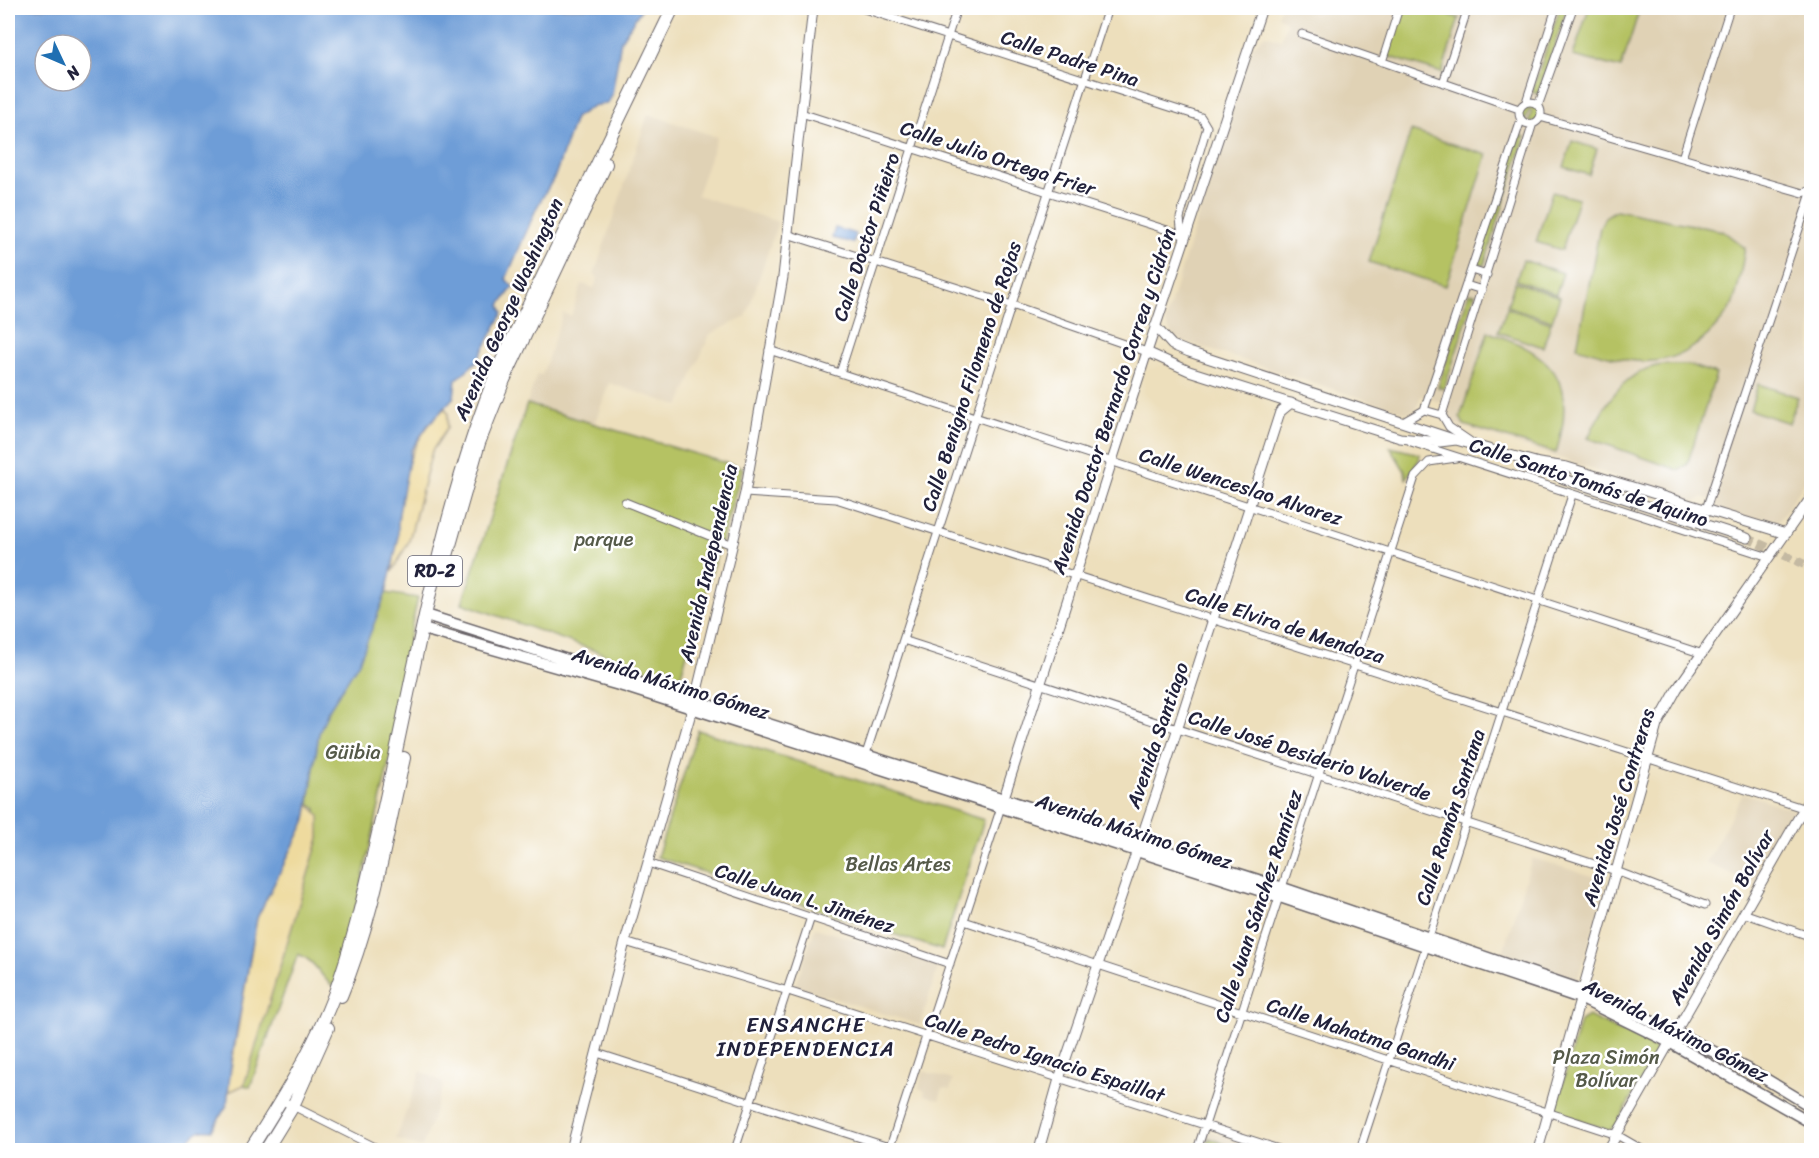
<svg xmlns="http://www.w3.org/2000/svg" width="1819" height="1158" viewBox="0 0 1819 1158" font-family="Sriracha,sans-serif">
<rect width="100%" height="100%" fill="#fff"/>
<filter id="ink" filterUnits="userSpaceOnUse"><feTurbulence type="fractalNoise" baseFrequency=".0167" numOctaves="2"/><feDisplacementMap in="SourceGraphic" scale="12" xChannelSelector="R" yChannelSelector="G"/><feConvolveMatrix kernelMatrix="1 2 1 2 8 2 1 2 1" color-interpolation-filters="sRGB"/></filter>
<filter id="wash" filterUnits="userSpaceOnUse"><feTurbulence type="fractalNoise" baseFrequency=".008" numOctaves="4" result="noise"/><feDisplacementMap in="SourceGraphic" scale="24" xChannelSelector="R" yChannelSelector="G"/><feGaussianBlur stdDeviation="1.35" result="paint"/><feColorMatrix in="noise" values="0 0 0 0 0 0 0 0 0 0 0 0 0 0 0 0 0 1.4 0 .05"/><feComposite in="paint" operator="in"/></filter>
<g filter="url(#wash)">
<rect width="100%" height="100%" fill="#eddfbc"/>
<path fill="#e0d2b5" d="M1280 8H1811V473L1775 527 1715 508 1713 501 1703 497 1697 501H1692L1452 423 1445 415 1449 406 1446 404 1421 396 1416 409 1407 413 1174 338 1165 322 1227 124 1253 46 1265 35 1281 40 1287 22 1278 16Z
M648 114 717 137 697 195 778 222 746 317 710 334 679 406 609 383 594 426 527 404 537 374 542 375 563 313 571 316 582 284 594 288 598 277 594 275Z
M1743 793 1797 811 1756 884 1706 863Z
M1532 858 1608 881 1577 981 1501 958Z
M815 928 939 965 920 1025 795 986Z
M421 1071 444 1083 422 1148 396 1139Z
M923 1071 953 1080 950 1090 943 1088 939 1100 924 1095 925 1091 919 1088Z
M1206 1130 1264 1150H1199Z"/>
<path fill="#b5c264" stroke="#6c7250" stroke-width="1.5" d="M1403 8H1427L1459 18 1442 73 1387 56Z
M1560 8H1567L1538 94 1532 92Z
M1589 8H1640L1621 68 1573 56Z
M1529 103 1535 104 1540 113 1538 120 1528 124 1532 111 1529 110 1524 123 1519 114 1521 107Z
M1411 131 1487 155 1446 286 1369 262Z
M1519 135 1525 137 1484 265 1478 263Z
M1572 141 1597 149 1589 175 1564 167Z
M1552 192 1578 199 1562 250 1536 242Z
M1616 210 1723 231 1745 248C1742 264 1740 282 1735 297 1731 311 1719 324 1709 334 1667 375 1626 362 1577 347L1600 227 1605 217Z
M1523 260 1563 273 1556 294 1516 280Z
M1515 282 1560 297 1552 321 1507 306Z
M1469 293 1475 294 1444 389 1438 387Z
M1507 308 1551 323 1543 347 1498 332Z
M1488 332C1555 353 1578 383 1556 453L1464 425 1460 417Z
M1689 365 1716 374 1687 465 1678 470 1588 438C1601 409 1622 373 1656 366 1666 364 1678 365 1689 365Z
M1758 384 1798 397 1789 423 1750 410Z
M527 404 743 468 679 681 462 603Z
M1390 447 1420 454 1419 460 1406 479 1405 471Z
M386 593 418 598 408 642 415 647 356 908 335 988C320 978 317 961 298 954L250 1087 244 1085 319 838 316 808 309 804 319 733 328 711 359 662Z
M698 730 984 820 942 950 657 857Z
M1588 1016 1652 1046 1657 1053 1616 1125 1608 1130 1559 1113 1556 1107 1580 1021Z
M1209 1138 1237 1149 1236 1150H1205Z"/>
<path fill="#eeda9e" stroke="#887e6c" stroke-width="1.5" d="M445 408 448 413 447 428 432 451 409 541 392 572C404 507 392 457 445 408Z
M309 804 319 816V838L244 1085 227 1093 257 918 306 820Z"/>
<path fill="#6e9dd7" stroke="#486089" stroke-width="1.5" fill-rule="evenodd" d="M8 8H642L621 40 612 95 608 103 593 106 575 118 555 176 537 207 506 279 513 287 500 305 503 313 477 361 456 380 454 397 428 425 411 450 398 518V541L386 593 359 662 328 711 319 733 306 820 257 918 231 1063 227 1105 212 1130C197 1128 196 1134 186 1142L194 1150H8ZM45 45H81V81H45Z
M835 228 856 234 853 243 832 238Z"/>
</g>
<g filter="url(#ink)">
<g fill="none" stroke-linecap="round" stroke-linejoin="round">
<path stroke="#c4b9a2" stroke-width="9" stroke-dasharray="9 4.5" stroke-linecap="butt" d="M1747 538 1812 568"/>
<g stroke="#696468" stroke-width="9">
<path id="street" d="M861 8 1201 117 1207 127 1180 218 1181 228 1187 233
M1302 34 1519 109
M1382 62 1399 8
M1443 83 1468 8
M1526 102 1556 8
M1519 113a11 11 0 1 1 22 0a11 11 0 1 1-22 0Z
M1538 106 1573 8
M801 113 1186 236
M1540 117 1803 193 1811 190
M1682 158 1730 8
M787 234 1012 305 1147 352
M1471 270 1487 275
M1466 285 1482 290
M769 350 1703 654
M840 373 957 8
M1424 410 1442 415
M1403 422 1424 410 1521 120
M1411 442 1769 557
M1474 444 1449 427 1442 415 1533 123
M745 493 836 499 1812 811
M625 502 732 545
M1706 509 1812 190
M903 640 1616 871 1705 905
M866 754 1108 8
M648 863 950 964
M1743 913 1812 937
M964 921 1617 1135 1643 1150
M625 942 788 991 1282 1150
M597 1053 898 1150
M281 1100 381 1150
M735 1150 811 917
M889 1150 1001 807
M1197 1150 1415 477 1429 462 1456 458
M1360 1150 1572 495"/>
</g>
<g stroke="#696468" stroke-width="11">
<path id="secondary" d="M1155 326 1172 345 1189 352 1456 440 1539 463 1567 467 1786 534
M1147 352 1189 371 1400 438 1440 442 1456 440
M1539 463 1551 473 1564 479 1747 538
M1002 804 1147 352 1262 8
M571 1150 625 942 695 699 745 493 783 277 813 8
M1039 1150 1059 1079 1161 780 1280 412 1291 403
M1538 1150 1657 725 1677 689 1812 496
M1608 1150 1812 794"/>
</g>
<g stroke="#696468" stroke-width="13">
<path id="primary" d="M426 615 1280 887 1582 990 1677 1033 1759 1075 1812 1107
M423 629 626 687 1277 896 1580 998 1671 1043 1812 1123"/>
</g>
<g stroke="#696468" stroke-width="14">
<path id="highway" d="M446 559 479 443 504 380 606 164
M341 996C373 920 386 838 404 758
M250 1150C281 1101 313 1050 334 995 354 941 366 885 379 829 415 673 438 513 500 364L673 8
M266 1150 293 1106 328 1028"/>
</g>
<use href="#street" stroke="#fff" stroke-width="7"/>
<use href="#secondary" stroke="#fff" stroke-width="9"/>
<use href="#primary" stroke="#fff" stroke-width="10"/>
<use href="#highway" stroke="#fff" stroke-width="12"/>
</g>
</g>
<g text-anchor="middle" stroke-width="5" stroke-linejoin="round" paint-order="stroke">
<rect fill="#fff" stroke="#646476" stroke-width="1.5" x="408" y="556" width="54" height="30" rx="4.5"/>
<g font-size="18" font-weight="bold" fill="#22223b">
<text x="435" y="577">RD-2</text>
</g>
<g font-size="20" fill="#22223b" stroke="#fff">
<text transform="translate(1070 58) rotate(18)" y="7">Calle Padre Pina</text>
<text transform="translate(998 158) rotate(18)" y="7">Calle Julio Ortega Frier</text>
<text transform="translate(866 237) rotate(-72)" y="7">Calle Doctor Piñeiro</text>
<text transform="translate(508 309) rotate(-66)" y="7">Avenida George Washington</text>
<text transform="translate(971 376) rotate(-72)" y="7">Calle Benigno Filomeno de Rojas</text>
<text transform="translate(1113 401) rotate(-72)" y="7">Avenida Doctor Bernardo Correa y Cidrón</text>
<text transform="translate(1589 482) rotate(18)" y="7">Calle Santo Tomás de Aquino</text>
<text transform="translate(1241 486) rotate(18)" y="7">Calle Wenceslao Alvarez</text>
<text transform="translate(708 563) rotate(-77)" y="7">Avenida Independencia</text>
<text transform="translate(1285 625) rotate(18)" y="7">Calle Elvira de Mendoza</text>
<text transform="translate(671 683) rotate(17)" y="7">Avenida Máximo Gómez</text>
<text transform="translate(1157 735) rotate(-71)" y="7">Avenida Santiago</text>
<text transform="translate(1310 755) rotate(18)" y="7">Calle José Desiderio Valverde</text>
<text transform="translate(1618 807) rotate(-73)" y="7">Avenida José Contreras</text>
<text transform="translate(1450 817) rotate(-72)" y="7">Calle Ramón Santana</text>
<text transform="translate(1134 831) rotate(18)" y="7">Avenida Máximo Gómez</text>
<text transform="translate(805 898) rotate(18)" y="7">Calle Juan L. Jiménez</text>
<text transform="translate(1258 906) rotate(-72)" y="7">Calle Juan Sánchez Ramírez</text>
<text transform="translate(1721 917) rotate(-61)" y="7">Avenida Simón Bolívar</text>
<text transform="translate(1676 1030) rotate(27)" y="7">Avenida Máximo Gómez</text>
<text transform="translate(1361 1034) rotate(18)" y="7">Calle Mahatma Gandhi</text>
<text transform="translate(1045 1057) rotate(18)" y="7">Calle Pedro Ignacio Espaillat</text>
</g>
<g font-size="20" fill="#555a49" stroke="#fff">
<text x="604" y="546">parque</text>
<text x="353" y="759">Güibia</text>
<text x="898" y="871">Bellas Artes</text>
<text x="1606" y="1064">Plaza Simón<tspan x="1606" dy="23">Bolívar</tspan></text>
</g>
<g font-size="21" letter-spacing="1.5" fill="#22223b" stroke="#fff">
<text x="806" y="1032">ENSANCHE<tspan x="806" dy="24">INDEPENDENCIA</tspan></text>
</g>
</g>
<rect width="1819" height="1158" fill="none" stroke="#fff" stroke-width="30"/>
<g transform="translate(63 63) rotate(134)"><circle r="28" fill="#ffffff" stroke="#a7a7b1" stroke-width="1.5"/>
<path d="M0-4.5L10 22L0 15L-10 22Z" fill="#1f6fb2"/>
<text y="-9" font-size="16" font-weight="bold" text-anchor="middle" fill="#22223b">N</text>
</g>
</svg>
